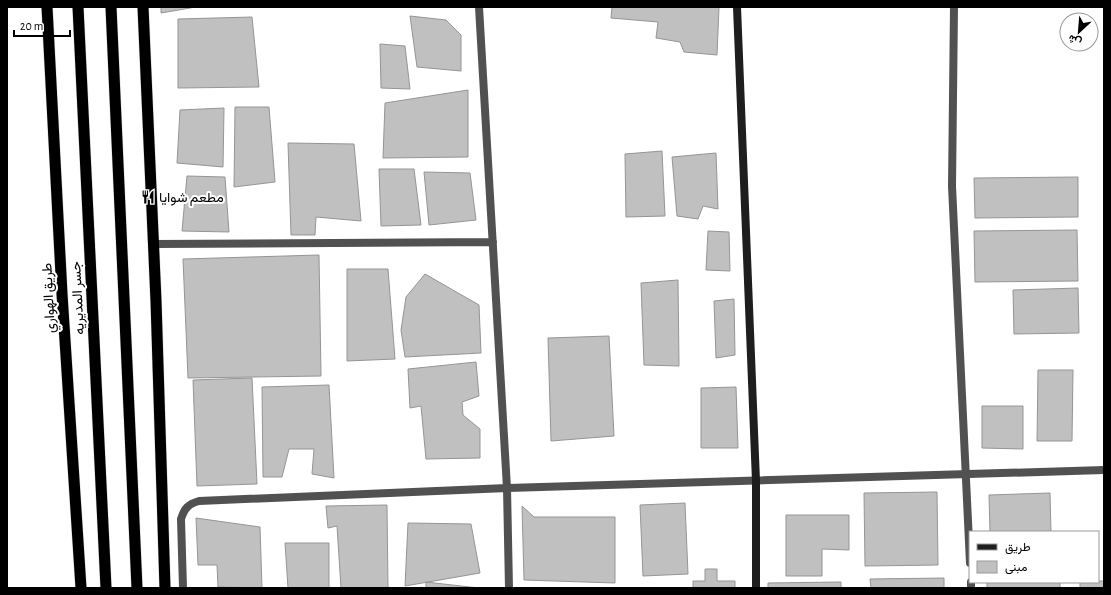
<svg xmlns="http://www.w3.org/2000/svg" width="1111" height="595" viewBox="0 0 1111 595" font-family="'Alegreya Sans',Vazirmatn,sans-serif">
<rect width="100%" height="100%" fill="#fff"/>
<path fill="#c0c0c0" stroke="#959595" d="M161 7H196L161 13Z
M612 7H719L717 55 684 52 680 42 656 38 658 22 611 18Z
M410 16 446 20 461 35V71L417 67Z
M252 17 259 87 178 88V19Z
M380 44 405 46 410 89 381 88Z
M468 90V157L383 158 385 103Z
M235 107H269L275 182 234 187Z
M224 108 223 167 177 163 180 110Z
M288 143 354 144 361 221 316 217 315 235H291Z
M662 151 665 216 626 217 625 154Z
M716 153 718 209 703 206 698 219 677 216 672 157Z
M379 169H414L421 225 381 226Z
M424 172 470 173 476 220 429 225Z
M187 176 225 177 229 232 182 231Z
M1078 177V217L975 218 974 178Z
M1077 230 1078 281 975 282 974 231Z
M708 231 729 232 730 271 706 270Z
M319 255 321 376 188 378 183 259Z
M347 269H388L395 359 347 361Z
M425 274 479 305 481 353 405 357 401 330 406 297Z
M678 280 679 366 644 365 641 283Z
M1078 288 1079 333 1014 334 1013 290Z
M734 299 735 355 716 358 714 301Z
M609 336 614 436 551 441 548 338Z
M476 362 479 396 462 402 463 415 480 429V458L426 459 421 406 410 408 408 369Z
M1038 370H1073L1072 441H1037Z
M252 378 257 484 197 486 193 380Z
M329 385 334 478 312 474 314 449H289L282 477H263L262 387Z
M736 387 738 448H701V388Z
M982 406H1023V449L982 448Z
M937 492 938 565 865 566 864 493Z
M1050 493 1051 532H990L989 495Z
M685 503 688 574 643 576 640 505Z
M387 505 388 588H341L337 526 328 528 326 506Z
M522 506 534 517H615V583L524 580Z
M786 515H849V550L822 549V576H786Z
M196 518 260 527 262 588 218 587 217 565H198Z
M408 523 471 524 480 573 405 586Z
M285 543H329V588H288Z
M705 569H717V581H735V588H693V581H705Z
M944 578V588H871L870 579Z
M1098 581H1104V588H1080V582Z
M426 582 479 588H426Z
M841 582V588H768V583Z
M987 582H1060V588H987Z"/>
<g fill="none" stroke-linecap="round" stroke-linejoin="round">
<g stroke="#dbdbdb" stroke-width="12">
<path id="trunk" d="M47 7 62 294 81 588
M78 7 106 588
M111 7 137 588
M143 7 156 301 165 588"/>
</g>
<path stroke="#515151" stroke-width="8" d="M479 7 507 488 509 588
M954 7 952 186 970 563
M154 244 493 242
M971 582V588
M183 588 181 519C184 509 188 504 199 501L507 488 1104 470"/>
<path stroke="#1e1e1e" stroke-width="8" d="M737 7 756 481V588"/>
<use href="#trunk" stroke="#000" stroke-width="11"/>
</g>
<defs>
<g id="restaurant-bare" transform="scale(1.08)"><path d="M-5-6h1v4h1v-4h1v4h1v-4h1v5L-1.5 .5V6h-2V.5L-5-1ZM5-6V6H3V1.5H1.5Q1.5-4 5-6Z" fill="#000" stroke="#fff" stroke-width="2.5" paint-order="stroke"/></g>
</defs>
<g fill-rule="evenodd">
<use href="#restaurant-bare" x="148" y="197"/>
</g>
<g text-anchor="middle" stroke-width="4" stroke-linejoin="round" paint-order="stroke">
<g font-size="14" fill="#000" stroke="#fff" text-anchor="start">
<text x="159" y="202">مطعم شوايا</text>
</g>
<g font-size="14" fill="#000" stroke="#fff">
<text transform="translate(48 298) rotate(-93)" y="5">طريق الهواري</text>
<text transform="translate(77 298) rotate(-93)" y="5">جسر المديريه</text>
</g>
</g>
<rect width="1111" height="595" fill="none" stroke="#000000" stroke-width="16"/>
<rect x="969" y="531" width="130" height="52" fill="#ffffff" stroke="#999999"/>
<rect x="977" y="544" width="20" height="6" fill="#1e1e1e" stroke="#999999"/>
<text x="1005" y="551" font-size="12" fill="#000000">طريق</text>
<rect x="977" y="561" width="20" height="12" fill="#c0c0c0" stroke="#999999"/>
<text x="1005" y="571" font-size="12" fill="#000000">مبنى</text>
<g transform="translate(1079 32) rotate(206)"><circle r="19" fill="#ffffff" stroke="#999999"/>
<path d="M0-3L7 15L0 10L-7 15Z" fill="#000000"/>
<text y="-6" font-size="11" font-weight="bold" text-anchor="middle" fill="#000000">ش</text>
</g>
<path d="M14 30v6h56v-6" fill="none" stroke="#000000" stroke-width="2"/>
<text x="20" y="30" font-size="12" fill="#000000" stroke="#ffffff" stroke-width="3" paint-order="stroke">20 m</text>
</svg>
